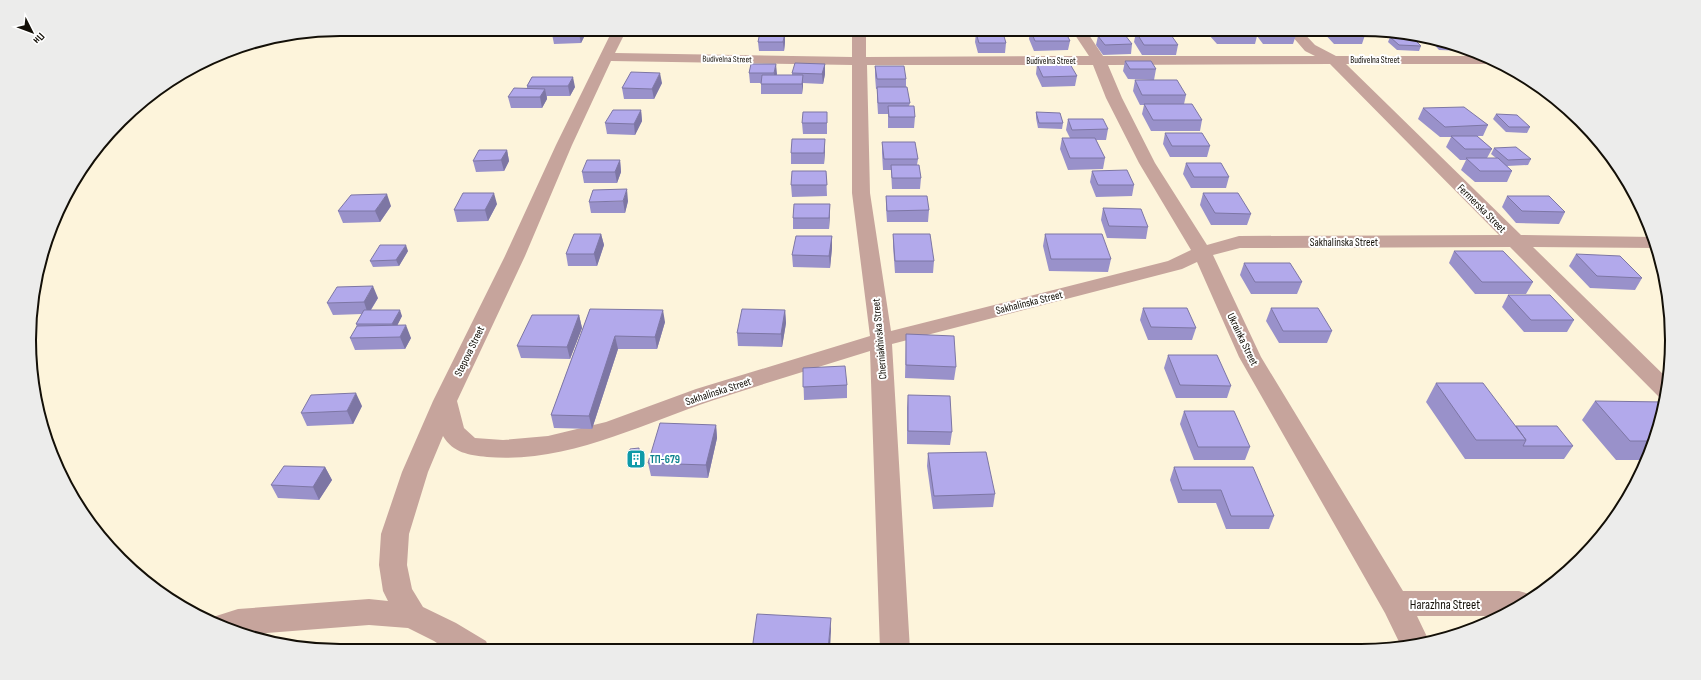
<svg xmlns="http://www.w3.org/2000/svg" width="1701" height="680" viewBox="0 0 1701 680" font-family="'Sofia Sans Condensed',sans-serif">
<rect width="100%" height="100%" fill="#fdf4db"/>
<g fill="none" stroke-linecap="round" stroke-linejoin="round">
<path fill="#c6a49c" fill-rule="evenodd" d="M613 29H627L615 53 852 57V29H866V57L1089 56 1071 29H1085L1103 56H1315L1305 51 1286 29H1300L1315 45 1336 56H1484L1499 63 1494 64H1346L1521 235 1653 237 1657 248 1533 247 1669 380 1665 398 1659 397 1510 247 1240 248 1213 255 1261 357 1403 591H1519L1529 594 1530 596 1499 616H1417L1429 641 1402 648 1385 613 1239 357 1197 262 1182 269 892 344 910 650H880L870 351C818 367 766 383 714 400 641 424 567 464 487 457 469 455 453 453 443 436L428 472 409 534 407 565 412 589 423 607 456 623 486 641 490 651H449L434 641 408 628 369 625 241 635 212 619 213 617 238 609 369 599 388 601 383 591 379 565 381 534 402 472 433 401 505 256 556 145ZM611 61 852 65V193L870 336 696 389 606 422 548 436 503 440 475 438 464 428 457 401 525 256 572 145ZM1330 64 1499 235 1239 236 1207 245 1155 163 1122 98 1108 65ZM867 65H1093L1106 98 1139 163 1191 250 1168 261 891 331 870 193Z"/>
</g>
<path fill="#9991ca" d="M555 29 585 35 581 43 554 44 552 34Z
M1030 29H1067L1066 33 1070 41 1068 50 1034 51 1029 39Z
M1211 29H1253L1257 33 1259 29H1291L1296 35 1293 44H1263L1257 36 1255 44H1217L1209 35Z
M1321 29H1359L1365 35 1362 44H1334L1321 30Z
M1136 32 1178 45 1176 55H1142L1134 42Z
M976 33 1006 43 1005 53H978L975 42Z
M1098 36 1132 44 1131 54 1103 55 1096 45Z
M1390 37 1421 46 1419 51 1397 50 1388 42Z
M1430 40 1461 45 1468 49 1467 51 1439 50Z
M758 42H785L784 51H759Z
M1125 61 1156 69 1154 80 1128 79 1123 71Z
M751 64 777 74 776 75H792V73L825 64V74L823 84 803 83 802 94H761V83H750L749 73Z
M1037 64 1077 76 1075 86 1042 87 1036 74Z
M875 66 906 79V87L910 103 909 106 915 117 914 128H888V114H878L877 98V89H876L875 76Z
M532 77 575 87 570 96H547V99L542 108H511L508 97 527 88V86Z
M1135 80 1186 95 1184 104 1202 120 1200 131H1151L1142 114 1144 105H1140L1133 91Z
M662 83 654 99H624L622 88Z
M1423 108 1488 125 1483 136H1477L1492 149 1487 158H1496L1491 154 1494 148 1531 159 1528 165 1507 166 1512 171 1507 182H1475L1461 170 1466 160H1460L1446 147 1451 137H1440L1418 119Z
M641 110 642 121 635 135 607 134 605 123Z
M827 112V134H803L802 123Z
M1036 112 1063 123 1062 129 1038 128 1036 118Z
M1496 114 1530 127 1527 133 1506 132 1493 119Z
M1068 119 1108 129 1106 140H1096L1105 158 1103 169 1068 170 1060 149 1062 138H1070L1066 130Z
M1165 133 1210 146 1207 157H1170L1163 144Z
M882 142 918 159 917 165 921 178 920 189H892L891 170H883L882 153Z
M507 150 509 161 504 171 476 172 473 161Z
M825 150 824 164H791V153Z
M620 160 621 172 617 183H584L582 172Z
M1186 163 1229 177 1226 188H1191L1183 174Z
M826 171 827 196 792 197 791 185Z
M1092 171 1134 185 1132 196 1096 197 1090 182Z
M1203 193 1251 214 1247 225H1211L1200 205Z
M886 196 929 210 928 222H887L886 208Z
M1507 196 1565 212 1559 224 1516 223 1502 207Z
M628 201 625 213H591L589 202Z
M497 204 488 221 457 222 454 210Z
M830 204 829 229H793V218Z
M391 206 380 222 343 223 338 211Z
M1103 208 1148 227 1146 239 1107 238 1101 220Z
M601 234 604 245 597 266H568L566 254Z
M893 234 934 261 933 273H895L893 246Z
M1045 234 1111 259 1108 272 1049 271 1043 246Z
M832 236V248L830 268 793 267 792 255Z
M408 251 399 266 373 267 370 261Z
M1454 251 1533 282 1526 294H1475L1449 263Z
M1576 254 1642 278 1635 290 1590 288 1569 266Z
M1244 263 1302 282 1297 294H1251L1240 275Z
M1508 295 1574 320 1567 332H1524L1502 307Z
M378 298 371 310 402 316 397 325 411 338 405 349 355 350 350 338 357 327 356 324 362 314 333 315 327 303Z
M1143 308 1196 328 1192 340H1148L1140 320Z
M1271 308 1332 331 1327 343H1279L1266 321Z
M590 309 665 322 657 349H618L592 429 554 428 551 415Z
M785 310 786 323 782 347 738 346 737 333Z
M579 315 582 328 570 359 521 358 517 346Z
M906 334 956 367 954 380 905 378Z
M1168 355 1231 386 1227 398H1176L1164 368Z
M803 368 847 385V398L804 400Z
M1436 383 1516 426 1573 446 1564 459H1465L1426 402Z
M908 395 952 432 950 445 907 444V408Z
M1595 401 1656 440 1646 460H1616L1582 420Z
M362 406 353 424 307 426 301 413Z
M1184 411 1250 447 1245 460H1194L1180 424Z
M716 425 717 438 708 478 651 476 648 463Z
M928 453 995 494 993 507 933 509 927 466Z
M640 454V464H631L630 458Z
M325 467 332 480 319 500 278 498 271 485Z
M1174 467 1274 516 1269 529H1226L1216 503H1178L1170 480Z"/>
<path fill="#7d76a4" d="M582 29H584L585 35 581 43 579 34Z
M785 32V42L784 51 783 42Z
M776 64 777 74 775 83 774 73Z
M825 64V74L823 84 822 74Z
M660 73 662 83 654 99 652 89Z
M803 75V86L802 94V84Z
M573 77 575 87 570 96 568 86Z
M545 89 547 99 542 108 540 97Z
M641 110 642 121 635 135 634 124Z
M825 139V150L824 164V153Z
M507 150 509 161 504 171 501 160Z
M620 160 621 172 617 183 615 172Z
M627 189 628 201 625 213 623 201Z
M494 193 497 204 488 221 485 210Z
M387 194 391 206 380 222 375 211Z
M830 204V215L829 229V218Z
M601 234 604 245 597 266 594 254Z
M832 236V248L830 268 829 256Z
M406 245 408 251 399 266 396 260Z
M373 286 378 298 368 314 364 302Z
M400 310 402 316 395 330 392 324Z
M663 310 665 322 657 349 655 337Z
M785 310 786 323 782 347 781 334Z
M579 315 582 328 570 359 567 347Z
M406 325 411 338 405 349 400 337Z
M615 336 618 349 592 429 589 416Z
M356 393 362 406 353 424 347 411Z
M716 425 717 438 708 478 706 465Z
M639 448 640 454V464L639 457Z
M325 467 332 480 319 500 313 487Z
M831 618V631L830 650H828Z"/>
<path fill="#b2a9eb" stroke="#7d76a4" d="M555 29H582L579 34H552Z
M1030 29H1064L1070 41H1035Z
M1215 29H1253L1258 34 1220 35Z
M1262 29H1291L1296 35 1266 34Z
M1332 29H1359L1365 35 1338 34Z
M760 32H785L783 42H758Z
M1136 32H1169L1178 45H1144Z
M976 33H1003L1006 43H979Z
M1125 35 1132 44 1105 45 1098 36Z
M1390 37H1412L1421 46 1399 45Z
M1125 61H1151L1156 69H1130Z
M795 63 825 64 822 74 792 73Z
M751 64H776L774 73H749Z
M1037 64H1070L1077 76 1043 77Z
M875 66H904L906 79H877Z
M631 72 660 73 652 89 622 88Z
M762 75H803L802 84H761Z
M532 77H573L568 86H527Z
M1135 80H1177L1186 95H1142Z
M877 87H907L910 103H878Z
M514 88 545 89 540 97H508Z
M1144 104H1192L1202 120H1153Z
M888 106H914L915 117H889Z
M1464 107 1488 125 1445 127 1423 108Z
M613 110H641L634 124 605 123Z
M803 112H827V123H802Z
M1036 112 1060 113 1063 123H1039Z
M1496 114 1517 115 1530 127H1509Z
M1068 119H1103L1108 129 1072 130Z
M1165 133H1202L1210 146H1172Z
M1451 136H1477L1492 149H1465Z
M1062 138H1095L1105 158H1070Z
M792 139H825L824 153H791Z
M882 142H915L918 159H884Z
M1516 147 1531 159 1508 160 1494 148Z
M479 150H507L501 160 473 161Z
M1466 158H1498L1512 171H1480Z
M587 160H620L615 172H582Z
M1186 163H1221L1229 177H1194Z
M891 165H919L921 178H892Z
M1127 170 1134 185H1098L1092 171Z
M792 171H826L827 185H791Z
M627 189 623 201 589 202 593 190Z
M463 193H494L485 210H454Z
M1203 193H1238L1251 214 1215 213Z
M387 194 375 211H338L351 195Z
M886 196H927L929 210 887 211Z
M1507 196H1549L1565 212 1522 211Z
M794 204H830L829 218H793Z
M1103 208 1141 209 1148 227 1109 226Z
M574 234H601L594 254H566Z
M893 234H930L934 261H895Z
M1045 234H1102L1111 259H1051Z
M796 236H832L829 256 792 255Z
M380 245H406L396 260 370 261Z
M1454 251H1503L1533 282H1482Z
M1576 254 1620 256 1642 278 1597 276Z
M1244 263H1290L1302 282H1255Z
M373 286 364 302 327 303 337 287Z
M1508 295H1550L1574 320H1531Z
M1143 308H1187L1196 328 1151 327Z
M1271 308H1318L1332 331H1283Z
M590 309 663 310 655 337 615 336 589 416 551 415Z
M742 309 785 310 781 334 737 333Z
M364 310H400L392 324H356Z
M532 315H579L567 347 517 346Z
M406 325 400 337 350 338 357 326Z
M906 334 954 336 956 367 906 365Z
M1168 355H1217L1231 386 1180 385Z
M845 366 847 385 803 387V368Z
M1436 383H1483L1526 440H1476Z
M356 393 347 411 301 413 311 395Z
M908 395 950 396 952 432 908 431Z
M1595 401 1664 402 1655 441H1630Z
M1184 411H1234L1250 447H1198Z
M660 423 716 425 706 465 648 463Z
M1516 426H1557L1573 446H1523L1526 440Z
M639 448V457L630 458V449Z
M986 452 995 494 934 496 928 453Z
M284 466 325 467 313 487 271 485Z
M1174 467H1253L1274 516H1231L1221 490H1182Z
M757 614 831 618 828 650H752Z"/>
<defs>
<g id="building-square" transform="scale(1)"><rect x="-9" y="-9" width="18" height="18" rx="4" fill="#0f9aa8" stroke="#fff"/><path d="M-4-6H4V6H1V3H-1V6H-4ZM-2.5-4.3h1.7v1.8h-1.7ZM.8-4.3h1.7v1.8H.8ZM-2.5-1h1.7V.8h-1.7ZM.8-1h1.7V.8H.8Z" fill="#fff"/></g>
</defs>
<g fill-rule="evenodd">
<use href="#building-square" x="636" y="459"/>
</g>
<g text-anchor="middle" stroke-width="4" stroke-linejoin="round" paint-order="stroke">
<g font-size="9" fill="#130f07" stroke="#fff">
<text transform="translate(727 59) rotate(1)" y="3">Budivelna Street</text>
<text x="1375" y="63">Budivelna Street</text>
<text x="1051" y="64">Budivelna Street</text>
</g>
<g font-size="11" fill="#130f07" stroke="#fff">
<text transform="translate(1482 208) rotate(45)" y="4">Fermerska Street</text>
<text x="1344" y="246">Sakhalinska Street</text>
<text transform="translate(1029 302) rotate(-14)" y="4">Sakhalinska Street</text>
<text transform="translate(879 339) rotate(-95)" y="4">Cherniakhivska Street</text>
<text transform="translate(1243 339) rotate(64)" y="4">Ukrainka Street</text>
<text transform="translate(469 351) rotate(-64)" y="4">Stepova Street</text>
<text transform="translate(718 391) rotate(-18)" y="4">Sakhalinska Street</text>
</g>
<g font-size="11" font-weight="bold" fill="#0d838f" stroke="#fff" text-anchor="start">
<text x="650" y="463">ТП-679</text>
</g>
<g font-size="13" fill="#130f07" stroke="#fff">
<text x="1445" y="609">Harazhna Street</text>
</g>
</g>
<path d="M0 0H1701V680H0ZM340 36H1361A304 304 0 0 1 1665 340V340A304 304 0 0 1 1361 644H340A304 304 0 0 1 36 340V340A304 304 0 0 1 340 36Z" fill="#ececeb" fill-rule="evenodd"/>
<path fill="none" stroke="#130f07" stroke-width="2" d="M340 36H1361A304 304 0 0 1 1665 340V340A304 304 0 0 1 1361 644H340A304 304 0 0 1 36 340V340A304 304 0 0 1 340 36Z"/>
<g transform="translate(32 32) rotate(132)" stroke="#ffffff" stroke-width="3" paint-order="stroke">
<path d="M0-3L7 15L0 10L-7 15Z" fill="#130f07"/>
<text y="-6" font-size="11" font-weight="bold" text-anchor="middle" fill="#130f07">Пн</text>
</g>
</svg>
